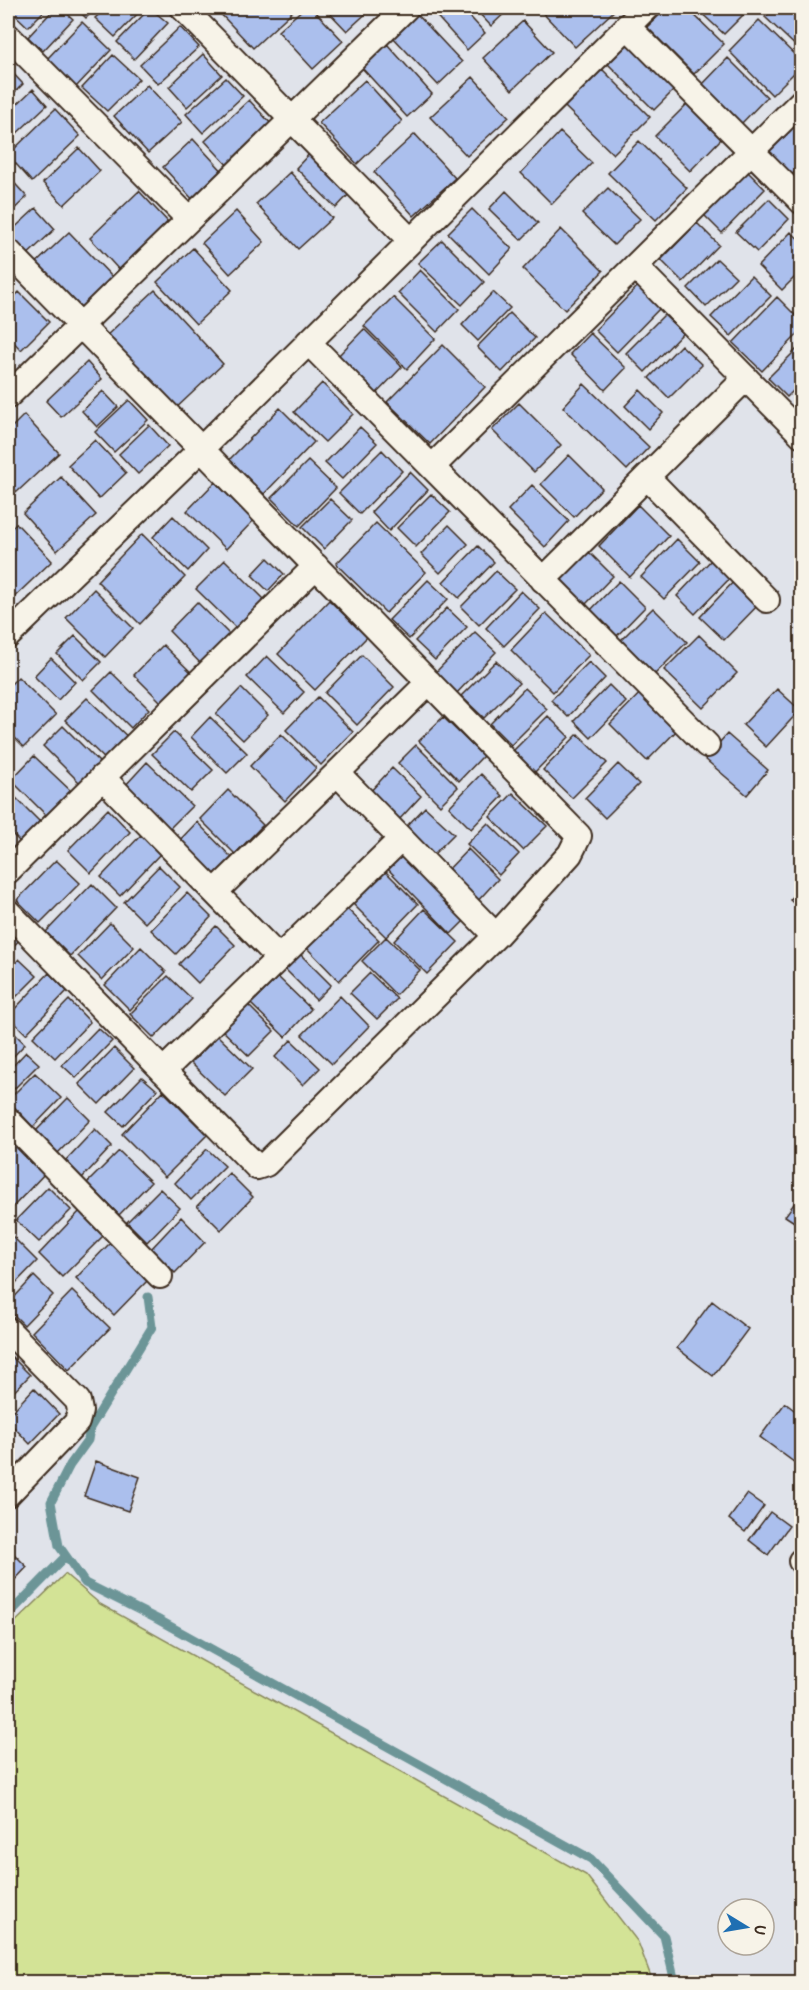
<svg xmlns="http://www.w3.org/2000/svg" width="809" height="1990" viewBox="0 0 809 1990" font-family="'Patrick Hand',sans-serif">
<rect width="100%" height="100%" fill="#e0e3ea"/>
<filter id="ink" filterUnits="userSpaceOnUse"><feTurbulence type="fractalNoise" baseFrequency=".0167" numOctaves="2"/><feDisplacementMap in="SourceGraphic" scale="12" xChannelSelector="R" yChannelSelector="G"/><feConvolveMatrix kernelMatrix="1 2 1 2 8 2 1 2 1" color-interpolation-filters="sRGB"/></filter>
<g filter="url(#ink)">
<path fill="#d3e396" stroke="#87865a" stroke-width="1.5" d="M65 1574 100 1604 586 1875 638 1942 653 1982H8V1629Z"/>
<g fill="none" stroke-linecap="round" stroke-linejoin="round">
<path stroke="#6c9597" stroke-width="9" d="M148 1297 152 1327 90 1428 88 1440 70 1465 51 1502 59 1546 85 1583 157 1619 591 1859 664 1936 675 1982
M8 1615 66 1556"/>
</g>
<path fill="#abbfed" stroke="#3b2a1e" stroke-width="1.5" d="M8 8H47L28 27Z
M55 8H61L73 19 43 51 28 37Z
M76 8H96L86 18Z
M106 8H143L115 37 95 18Z
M150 8 168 23 134 59 117 42Z
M215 8H296L253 48Z
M304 8H312L343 41 313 69 278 31Z
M325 8H372L347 31Z
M435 8H462L485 33 467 50 432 11Z
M474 8H510L491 26Z
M538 8H617L575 47Z
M667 8H687L724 44 694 74 647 27Z
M696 8H737L744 14 724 34Z
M775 8H802V52L765 17Z
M416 13 462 62 438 85 392 36Z
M759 20 802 62V65L772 95 729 51Z
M523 21 552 52 512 90 483 58Z
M82 22 111 50 76 87 47 59Z
M180 27 199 47 158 84 140 65Z
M629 42 676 88 654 110 608 64Z
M387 44 432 94 407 117 362 68Z
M203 54 222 75 187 107 169 87Z
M113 55 139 79 107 111 82 88Z
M728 58 767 97 741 124 702 85Z
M8 68 23 84 8 99Z
M602 69 650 117 613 154 564 106Z
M473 77 509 117 467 156 430 117Z
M226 78 243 96 203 133 186 114Z
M365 80 402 121 357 164 319 123Z
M147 85 182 122 148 153 114 116Z
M33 89 47 105 14 136 8 129V113Z
M249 100 274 127 230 168 205 141Z
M688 103 723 137 690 171 655 136Z
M55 109 80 136 32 182 8 155Z
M802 115V164L791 176 766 151Z
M560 132 592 163 552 204 521 173Z
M415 134 455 178 414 216 374 172Z
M193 139 226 175 196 203 163 167Z
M639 141 687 188 656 220 608 173Z
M79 148 100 171 64 205 43 183Z
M311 152 352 191 336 208 296 168Z
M747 171 765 189 722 233 704 215Z
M290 172 332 218 298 249 256 204Z
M8 176 27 197 8 215Z
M608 188 640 219 614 245 582 214Z
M139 191 170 224 120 271 90 238Z
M506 191 538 223 521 240 489 209Z
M769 199 789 219 757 252 736 232Z
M36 208 55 229 24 258 8 241V234Z
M472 209 512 249 489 274 448 233Z
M236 211 264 242 230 274 202 243Z
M697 223 719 245 683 282 661 260Z
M561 229 603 271 565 310 523 269Z
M69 232 114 279 77 314 33 266Z
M791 232 802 242V270L782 290 758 266Z
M442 240 484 282 462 305 418 263Z
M193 248 232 290 196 324 157 282Z
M717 259 736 277 706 307 688 288Z
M420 270 459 309 437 332 398 293Z
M751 276 771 296 731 336 711 317Z
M639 285 661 307 617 352 595 330Z
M155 290 223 364 173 411 105 337Z
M19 292 49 322 21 350 8 336V303Z
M493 292 510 308 478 341 462 325Z
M393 297 435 339 407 369 364 326Z
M777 297 802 322V330L762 371 733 343Z
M510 313 535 338 502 372 477 347Z
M664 315 683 333 645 372 626 353Z
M364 329 402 367 375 395 337 357Z
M590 333 626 368 605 390 570 354Z
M802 344V382L787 397 768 378Z
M443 345 485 387 430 444 387 402Z
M681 345 702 365 669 398 649 378Z
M87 362 102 379 61 417 46 401Z
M322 383 353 414 325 442 294 412Z
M584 384 649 447 627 470 563 407Z
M640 390 663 413 648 429 625 406Z
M103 391 118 407 97 427 82 411Z
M129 400 148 420 114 452 95 432Z
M519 403 561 445 534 472 492 430Z
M280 408 314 442 264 494 229 460Z
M24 415 59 453 17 492 8 482V431Z
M149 425 168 446 138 474 119 454Z
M360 427 377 443 342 479 325 463Z
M95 440 126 473 99 499 68 465Z
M382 450 402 471 360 514 339 493Z
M569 455 602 488 574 517 541 484Z
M308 461 336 488 299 526 271 498Z
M410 472 428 490 389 531 371 512Z
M61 477 96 515 57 551 23 513Z
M215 482 254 520 226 549 187 511Z
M532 485 569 521 545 547 508 510Z
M431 494 450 512 416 547 397 528Z
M330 499 352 520 324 549 302 527Z
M638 505 669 536 630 577 599 546Z
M173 516 207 550 188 571 153 537Z
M16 523 52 561 8 603V532Z
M376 523 426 572 386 613 336 564Z
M449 525 468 544 440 573 421 554Z
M142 534 185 577 140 624 97 581Z
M677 539 700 562 664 599 641 577Z
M478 546 494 562 459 598 443 582Z
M589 552 613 576 585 605 560 581Z
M714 557 733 575 695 614 677 596Z
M268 558 284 574 268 591 252 575Z
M225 560 266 601 238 630 196 589Z
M496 571 515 589 479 625 461 607Z
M737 578 761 602 724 640 700 617Z
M428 580 448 599 409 639 389 620Z
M619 581 645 607 611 642 585 616Z
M94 589 133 628 105 657 66 618Z
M521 591 540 609 504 646 486 628Z
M329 600 367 637 315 690 278 654Z
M197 602 235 640 206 669 169 631Z
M447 608 467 627 435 660 415 641Z
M653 608 687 642 654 675 620 641Z
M546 613 589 655 553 692 511 650Z
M475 632 496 652 455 695 434 674Z
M699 635 737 673 703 708 664 670Z
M75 636 101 662 83 680 57 654Z
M163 645 198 679 168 709 134 675Z
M362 655 394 687 357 725 325 693Z
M267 656 304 692 284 713 247 677Z
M51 658 75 682 58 700 34 676Z
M496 661 519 683 484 718 461 696Z
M589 662 605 678 568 717 551 700Z
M111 672 149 709 131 728 93 690Z
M18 677 56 715 24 747 8 731V687Z
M609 685 626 702 591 738 574 721Z
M646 687 683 724 647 761 610 724Z
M241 688 268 715 243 740 216 714Z
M525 688 547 709 511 745 490 724Z
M777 689 800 710 766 747 743 725Z
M318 697 353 732 321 765 286 730Z
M87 698 133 742 111 765 65 720Z
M548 716 569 737 533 774 512 752Z
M210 717 247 753 227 773 191 737Z
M443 717 483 756 459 781 419 741Z
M63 726 104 767 84 787 43 746Z
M174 732 213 770 191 792 152 754Z
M281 734 316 768 285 801 250 766Z
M578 734 607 763 572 798 543 770Z
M727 734 768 770 747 795 705 759Z
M416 745 458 787 440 805 398 763Z
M34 756 72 792 48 817 11 780Z
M147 762 192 806 168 830 124 787Z
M618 764 639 784 605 818 585 798Z
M392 768 421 796 398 821 368 794Z
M481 774 503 796 471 829 449 807Z
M8 790 40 822 20 842 8 830Z
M228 790 263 825 235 854 200 819Z
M513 793 547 826 523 850 490 817Z
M425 807 454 834 432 856 404 829Z
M108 809 130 832 91 873 68 850Z
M197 822 234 860 214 880 177 843Z
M488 823 519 854 499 875 467 844Z
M141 835 160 854 120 896 101 877Z
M403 847 469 916 451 934 384 865Z
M468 849 498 879 474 905 443 875Z
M56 860 80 883 40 923 17 900Z
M378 864 418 904 386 937 346 897Z
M159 866 180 887 145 923 124 902Z
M92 884 116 908 70 956 46 932Z
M802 887V911L790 900Z
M187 893 211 917 176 954 151 930Z
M343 905 379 940 339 981 304 945Z
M424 909 458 942 427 974 394 941Z
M110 923 134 947 102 980 78 956Z
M8 925 21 938 8 952Z
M216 926 235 945 198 983 179 964Z
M386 937 420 970 396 995 362 961Z
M141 947 166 972 130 1010 105 985Z
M294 948 331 985 316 1000 279 963Z
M19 959 37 976 9 1004 8 1003V971Z
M49 973 67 991 26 1034 8 1016Z
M370 973 397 999 377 1019 350 993Z
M168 976 192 999 154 1038 130 1014Z
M278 977 311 1009 285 1037 251 1004Z
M340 996 369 1026 332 1064 302 1035Z
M69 1000 90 1022 55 1058 33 1037Z
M244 1001 274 1031 249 1056 218 1026Z
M8 1027 25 1044 8 1062Z
M98 1028 112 1041 76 1078 62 1065Z
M218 1036 252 1069 225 1096 191 1063Z
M291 1040 320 1068 303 1085 275 1057Z
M114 1048 134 1068 99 1104 79 1084Z
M26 1052 39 1064 8 1095V1071Z
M35 1073 61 1098 33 1127 8 1100Z
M142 1077 157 1090 123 1126 108 1112Z
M163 1091 207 1135 165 1177 122 1134Z
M68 1098 90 1120 57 1154 35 1132Z
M95 1129 112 1146 82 1178 65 1161Z
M8 1132 48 1170 8 1212Z
M207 1149 225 1166 191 1200 175 1183Z
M119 1151 151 1182 119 1215 87 1183Z
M229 1173 253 1197 221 1230 197 1206Z
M48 1187 71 1210 39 1242 16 1220Z
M160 1189 180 1208 147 1242 127 1222Z
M802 1193V1227L785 1216Z
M80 1211 104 1235 62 1277 39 1254Z
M181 1217 205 1242 175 1273 151 1249Z
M8 1232 37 1261 8 1291Z
M110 1243 148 1280 114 1315 76 1278Z
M34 1276 53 1295 24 1325 8 1309V1304Z
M72 1291 110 1328 69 1370 32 1332Z
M712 1301 748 1329 713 1376 677 1348Z
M8 1353 30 1375 8 1398Z
M34 1388 59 1414 30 1444 8 1421V1416Z
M785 1403 802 1416V1468L760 1437Z
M96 1461 140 1477 128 1511 84 1496Z
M747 1494 764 1506 745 1532 729 1519Z
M770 1512 789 1526 768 1555 749 1540Z
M8 1548 27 1567 9 1586 8 1585Z"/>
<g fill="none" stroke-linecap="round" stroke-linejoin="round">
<g stroke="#3b2a1e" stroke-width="28">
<path id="minor" d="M183 8 411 241
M627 26 802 202
M8 36 189 219
M8 251 579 836 570 854 496 936 266 1164 257 1167 8 912
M635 266 802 435
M308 342 707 745
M8 396 406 8
M432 467 802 101
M647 477 767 600
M543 580 746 378
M8 636 201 449 646 8
M429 682 337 773 496 936
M102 777 278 957
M8 871 316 566
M215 892 337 773
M163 1071 401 839
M8 1120 160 1276
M8 1330 78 1401 80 1411 77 1422 8 1494
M801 1561 802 1562"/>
</g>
<use href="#minor" stroke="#f7f3e8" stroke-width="24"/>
</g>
</g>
<rect width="809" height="1990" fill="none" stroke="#f7f3e8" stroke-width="30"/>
<rect x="15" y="15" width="779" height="1960" fill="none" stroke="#3b2a1e" stroke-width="2" filter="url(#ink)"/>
<g transform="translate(746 1927) rotate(101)"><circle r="28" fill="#f7f3e8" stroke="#aca397" stroke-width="1.5"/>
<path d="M0-4.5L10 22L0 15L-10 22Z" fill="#1f6fb2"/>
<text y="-9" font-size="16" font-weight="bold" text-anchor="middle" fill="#3b2a1e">U</text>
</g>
</svg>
